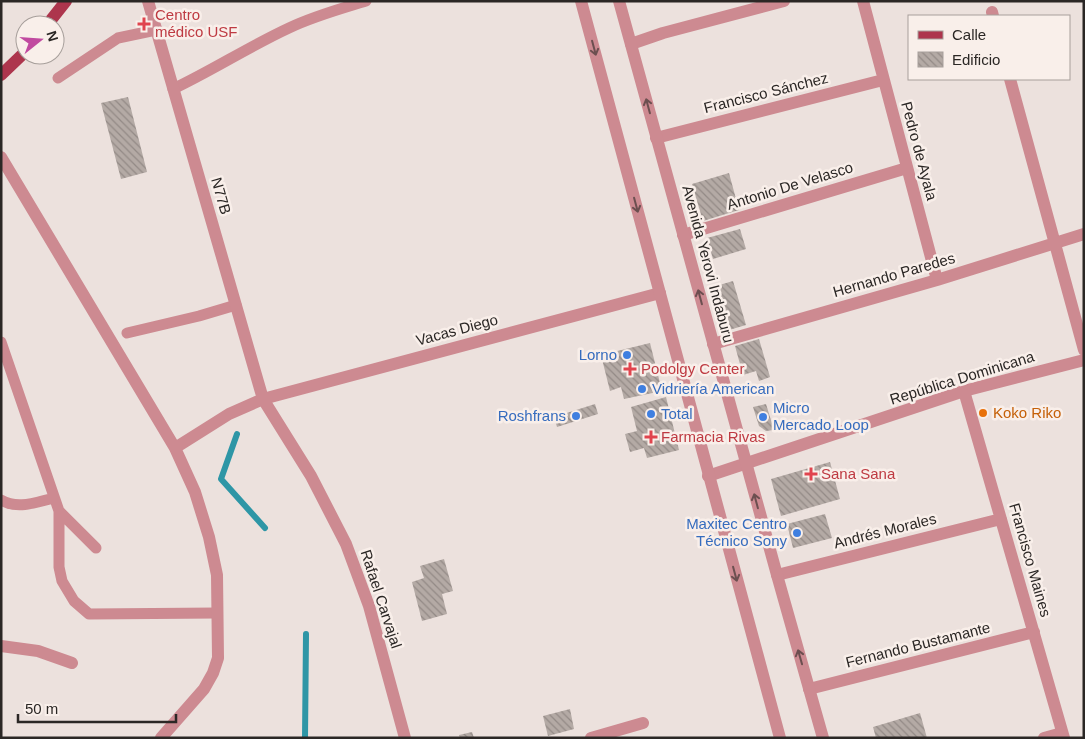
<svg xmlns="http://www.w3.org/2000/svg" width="1085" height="739" viewBox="0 0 1085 739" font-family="Helvetica,sans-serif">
<defs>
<pattern id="building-back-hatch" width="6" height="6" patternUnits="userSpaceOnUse" patternTransform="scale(1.25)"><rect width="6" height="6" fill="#b4aaa5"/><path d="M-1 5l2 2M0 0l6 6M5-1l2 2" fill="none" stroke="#938a86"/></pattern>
</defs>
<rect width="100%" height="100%" fill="#ece1dd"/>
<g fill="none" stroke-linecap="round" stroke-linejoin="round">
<path stroke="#2e96a6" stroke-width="6" d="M237 434 221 479 265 528
M305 738 306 634"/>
</g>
<path fill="url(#building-back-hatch)" d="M128 97 147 172 121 179 101 103Z
M729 173 739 210 703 221 692 184Z
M740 229 746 249 713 259 707 238Z
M733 281 746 325 729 330 716 286Z
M759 339 770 377 759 381 756 371 743 375 735 346Z
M650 343 662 391 624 399 621 387 610 391 601 355Z
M666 397 679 450 647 458 644 448 630 452 625 434 637 431 631 407Z
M595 404 598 414 557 427 554 417Z
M766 404 774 430 766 431 759 426 753 407Z
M830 462 840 499 781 516 771 479Z
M825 514 832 538 793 548 787 524Z
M444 559 453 591 442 594 447 614 422 621 412 582 424 578 420 566Z
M570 709 574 729 548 736 543 716Z
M920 713 927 738H876L873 727Z
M472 732 474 738H460L459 735Z"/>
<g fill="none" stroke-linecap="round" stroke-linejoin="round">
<path stroke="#cd8a91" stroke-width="11" d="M58 78 118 38 156 30
M173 89C213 70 250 46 289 28 314 16 340 9 366 1
M127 333 199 316 236 305
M1 342 59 511V567L62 581 74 601 89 614 217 613
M1 500C18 510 36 502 54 498
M59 511 96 548"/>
<path stroke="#cd8a91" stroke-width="12" d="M148 1 263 399 311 476 346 544 369 606 405 738
M863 1 937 280
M992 12 993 16
M631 44 663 33 784 1
M1010 79 1084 350
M656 138 883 80
M1 157 175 448 195 492 209 537 217 575 218 658 213 673 204 689 161 738
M683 235 907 168
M713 344 937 280 1084 234
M964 391 1064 738
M175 448 229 414 263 399 660 293
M708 476 964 391 1084 360
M777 575 1001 519
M1 646 38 651 72 663
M809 689 1034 632
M591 738 643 723
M1044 738 1062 733"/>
<path stroke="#cd8a91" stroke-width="12" d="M581 1 780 738
M619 1 777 575 823 738"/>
<path stroke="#ad354d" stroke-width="12" d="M47 25 66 1
M1 75 25 52"/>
</g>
<defs><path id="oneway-shaft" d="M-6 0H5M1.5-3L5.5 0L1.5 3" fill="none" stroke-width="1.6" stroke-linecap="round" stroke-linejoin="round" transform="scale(1.25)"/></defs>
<g stroke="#6c4f50">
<use href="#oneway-shaft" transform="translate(594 48) rotate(75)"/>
<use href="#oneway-shaft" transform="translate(648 106) rotate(-105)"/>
<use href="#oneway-shaft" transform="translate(636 205) rotate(75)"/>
<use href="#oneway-shaft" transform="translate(700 297) rotate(-105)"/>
<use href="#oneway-shaft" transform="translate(756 501) rotate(-105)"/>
<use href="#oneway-shaft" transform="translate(735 574) rotate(75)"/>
<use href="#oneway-shaft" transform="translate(800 657) rotate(-106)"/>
</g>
<g fill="#e0444e" stroke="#f9efea" stroke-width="2">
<path d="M141.5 16.5h5v5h5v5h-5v5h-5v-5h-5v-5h5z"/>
<path d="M627.5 361.5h5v5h5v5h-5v5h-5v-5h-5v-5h5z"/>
<path d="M648.5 429.5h5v5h5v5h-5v5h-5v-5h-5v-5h5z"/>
<path d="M808.5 466.5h5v5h5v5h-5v5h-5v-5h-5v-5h5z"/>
</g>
<g fill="#3f7fe0" stroke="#f9efea" stroke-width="2">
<circle cx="627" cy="355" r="5"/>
<circle cx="642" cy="389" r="5"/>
<circle cx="651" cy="414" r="5"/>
<circle cx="576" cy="416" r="5"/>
<circle cx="763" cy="417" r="5"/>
<circle cx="797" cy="533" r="5"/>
</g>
<circle fill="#e8710a" stroke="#f9efea" stroke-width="2" cx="983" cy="413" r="5"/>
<g text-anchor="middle" stroke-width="5" stroke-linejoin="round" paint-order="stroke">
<g font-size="15" fill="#be3a42" stroke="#f9efea" text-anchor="start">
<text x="155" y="20">Centro<tspan x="155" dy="17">médico USF</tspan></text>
<text x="641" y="374">Podolgy Center</text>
<text x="661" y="442">Farmacia Rivas</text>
<text x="821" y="479">Sana Sana</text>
</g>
<g font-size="15" fill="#2b2725" stroke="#f9efea">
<text transform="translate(766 93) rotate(-14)" y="5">Francisco Sánchez</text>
<text transform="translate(919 151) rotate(75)" y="5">Pedro de Ayala</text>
<text transform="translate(790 186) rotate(-17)" y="5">Antonio De Velasco</text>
<text transform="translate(221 196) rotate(74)" y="5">N77B</text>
<text transform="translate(708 264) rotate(75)" y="5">Avenida Yerovi Indaburu</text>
<text transform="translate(894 275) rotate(-16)" y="5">Hernando Paredes</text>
<text transform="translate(457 330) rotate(-15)" y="5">Vacas Diego</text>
<text transform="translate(962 378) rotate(-17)" y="5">República Dominicana</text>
<text transform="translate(885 531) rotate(-14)" y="5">Andrés Morales</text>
<text transform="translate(1030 560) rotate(74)" y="5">Francisco Maines</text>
<text transform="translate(381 599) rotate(72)" y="5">Rafael Carvajal</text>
<text transform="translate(918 645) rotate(-14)" y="5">Fernando Bustamante</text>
</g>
<g font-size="15" fill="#366cbe" stroke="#f9efea" text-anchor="end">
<text x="617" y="360">Lorno</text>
<text x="652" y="394" text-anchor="start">Vidriería American</text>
<text x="773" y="413" text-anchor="start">Micro<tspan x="773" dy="17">Mercado Loop</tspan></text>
<text x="661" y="419" text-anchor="start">Total</text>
<text x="566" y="421">Roshfrans</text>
<text x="787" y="529">Maxitec Centro<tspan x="787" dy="17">Técnico Sony</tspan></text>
</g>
<g font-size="15" fill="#c56008" stroke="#f9efea" text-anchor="start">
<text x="993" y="418">Koko Riko</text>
</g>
</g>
<rect width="1085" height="739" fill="none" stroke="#2b2725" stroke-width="5"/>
<rect x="908" y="15" width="162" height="65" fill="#f9efea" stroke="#a79f9b"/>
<rect x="918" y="31" width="25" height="8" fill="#ad354d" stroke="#a79f9b"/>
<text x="952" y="40" font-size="15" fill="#2b2725">Calle</text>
<rect x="918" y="52" width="25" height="15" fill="url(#building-back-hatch)" stroke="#a79f9b"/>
<text x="952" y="65" font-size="15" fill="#2b2725">Edificio</text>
<g transform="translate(40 40) rotate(73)"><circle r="24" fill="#f9efea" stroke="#a79f9b"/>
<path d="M0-4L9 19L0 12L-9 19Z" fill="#c14aa0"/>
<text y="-8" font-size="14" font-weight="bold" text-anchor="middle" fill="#2b2725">N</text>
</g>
<path d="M18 714v8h158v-8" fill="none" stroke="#2b2725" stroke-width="2.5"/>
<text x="25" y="714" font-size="15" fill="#2b2725" stroke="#f9efea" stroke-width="4" paint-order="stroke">50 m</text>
</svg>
